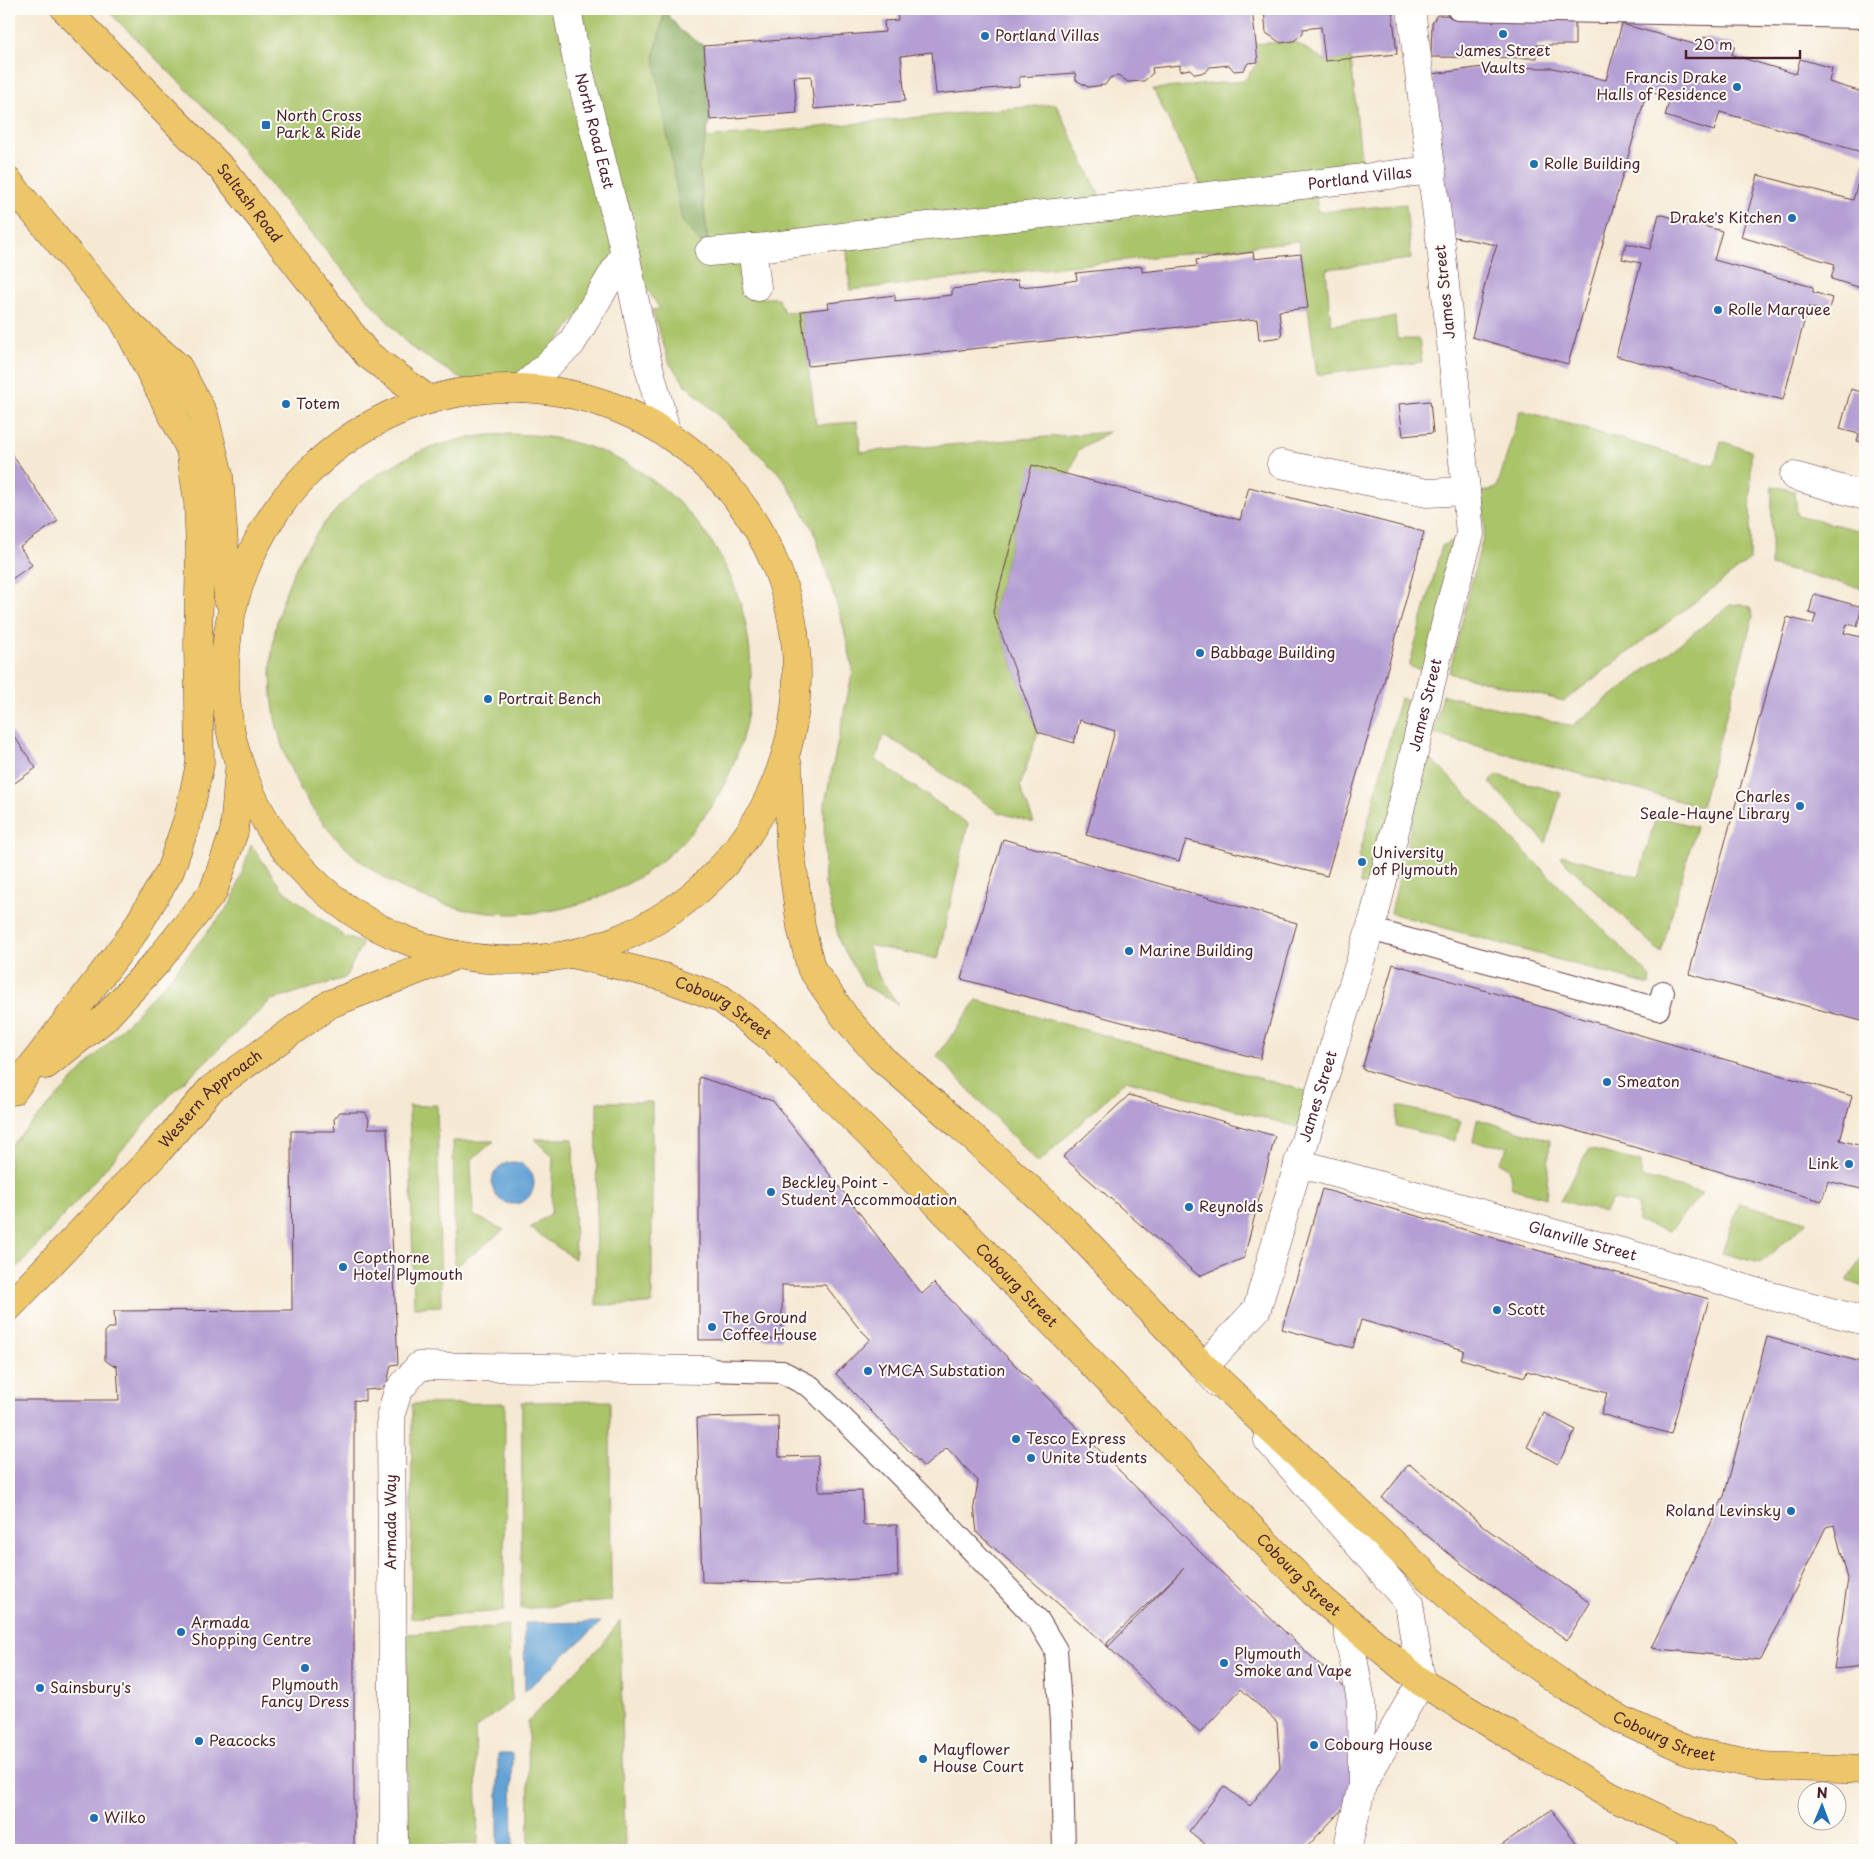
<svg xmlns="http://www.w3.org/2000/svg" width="1874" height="1859" viewBox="0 0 1874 1859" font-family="'Playpen Sans',sans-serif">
<rect width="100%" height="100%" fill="#fdfcf7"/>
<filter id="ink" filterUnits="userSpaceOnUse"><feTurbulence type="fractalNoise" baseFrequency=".02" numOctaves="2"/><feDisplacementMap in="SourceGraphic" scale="10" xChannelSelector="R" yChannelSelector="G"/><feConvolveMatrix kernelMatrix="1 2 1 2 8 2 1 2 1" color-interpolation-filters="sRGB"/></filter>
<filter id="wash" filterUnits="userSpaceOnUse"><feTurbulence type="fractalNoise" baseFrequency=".0096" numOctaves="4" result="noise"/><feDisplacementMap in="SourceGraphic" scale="20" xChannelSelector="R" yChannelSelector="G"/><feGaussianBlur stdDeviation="1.12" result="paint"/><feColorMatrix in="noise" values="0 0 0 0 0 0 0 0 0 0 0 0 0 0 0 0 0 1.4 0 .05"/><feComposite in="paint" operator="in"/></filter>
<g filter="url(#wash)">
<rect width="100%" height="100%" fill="#f6e9d4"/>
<path fill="#aac46b" stroke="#7a724b" d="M106 9H665L654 57 709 250 699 166 706 138 1056 104 1105 207 1206 196 1153 89 1244 81 1258 62 1255 44 1294 41 1325 61 1351 58 1363 178 1314 184 1318 212 1406 204 1411 259 1326 269 1331 325 1395 317 1397 339H1419L1422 362 1317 375 1299 241 850 290 846 237 766 247 761 298H778L784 312 801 311 816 425 857 422 861 452 1109 432 1078 450 1069 475 1032 466 993 612 1038 732 1020 786 1034 823 998 812 905 747 883 735 876 760 968 824 938 959 867 945 879 977 898 1004 864 985 840 943 825 883 824 807 853 670 843 625 814 531 782 476 686 385 670 364 652 310 660 309 625 254 522 388 479 390 409 346 298 219 223 126Z
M1520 410 1714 466 1721 441 1751 451 1750 560 1564 701 1449 673 1485 529 1482 492 1497 488Z
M271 674a240 240 0 1 1 480 0a240 240 0 1 1-480 0Z
M1772 486 1795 491 1797 515 1865 532V589L1771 566Z
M1462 536 1427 672 1409 666 1442 546Z
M1741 604 1750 607 1753 617 1701 807 1433 734 1443 695 1572 726 1730 605Z
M1400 698 1420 702 1373 888 1361 884 1359 857Z
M1429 760 1433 761 1651 977 1649 985 1391 913 1426 762Z
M1497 775 1561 793 1546 843 1490 783 1493 778Z
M1656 816 1696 827 1661 953 1560 857 1562 855 1639 877Z
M251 845 283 890 345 937 363 943 345 978 271 1000 172 1093 21 1264 9 1275V1147L167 981 232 902Z
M977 1000 1320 1095 1308 1130 1126 1080 1038 1163 937 1056Z
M597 1102H652V1304L596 1305Z
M437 1105 441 1306 414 1307 409 1106Z
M1398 1106 1461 1121 1455 1141 1396 1126Z
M1477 1119 1550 1140 1546 1198 1512 1188 1509 1168 1499 1162 1509 1147 1473 1142Z
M534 1139H573L575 1259 530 1228 551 1213 553 1157Z
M453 1141H494L471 1160 473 1215 504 1230 455 1267Z
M1589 1149 1641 1162V1177L1702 1193 1670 1231 1638 1222V1205L1612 1199 1605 1212 1560 1201Z
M1739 1203 1807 1222 1760 1263 1722 1253Z
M1865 1251V1287L1847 1281Z
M610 1401 611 1601 521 1609 522 1402Z
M505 1403 504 1611 411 1618 412 1404Z
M620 1621 625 1847 529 1850 528 1721 603 1643Z
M508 1625 512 1700 475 1729 478 1844 407 1846V1634L474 1630Z"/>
<path fill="#87aa5f" stroke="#686445" d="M665 11 681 31 704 46 710 120 699 166 709 252 682 221 654 57Z"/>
<path fill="#63a3d5" stroke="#566180" d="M492 1183a21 21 0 1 1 42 0a21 21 0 1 1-42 0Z
M601 1622 525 1691 524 1623Z
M498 1754H512L513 1850H498Z"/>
<g id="blocks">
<path fill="#b49ed3" d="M897 9H1252L1258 62 1248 63 1244 70 1234 71 1229 65 1210 67 1206 72 1195 74 1190 69 1180 71V65L1152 68 1153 73 1144 81 1128 82 1118 75 1110 78 1105 85 1088 87 1076 80 1075 73 1019 77V86L936 94 932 52 901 56 905 101 814 109 811 76 794 77 797 113 710 120 704 46 885 32 884 21 898 20Z
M1264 9H1392L1397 54 1325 61 1321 27 1303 29V33L1294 41 1281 43 1266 33Z
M1437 15 1575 17V45H1537V58L1431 57 1432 23Z
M1622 24 1701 46 1704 37 1735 45 1732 55 1796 74 1800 59 1832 68 1829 82 1865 93V153L1720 112 1714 131 1665 116 1670 98 1647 91 1568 364 1472 337 1489 268 1497 245 1450 236 1432 74 1483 67 1553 68 1606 80Z
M1865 159V289L1831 279 1835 264 1741 237 1758 175 1853 200Z
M1659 214 1722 231 1714 260 1813 287V292L1832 298 1828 312 1808 307 1783 400 1616 356 1641 263 1622 259 1626 243 1650 249Z
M1253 252 1254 259 1301 254 1308 308 1279 311 1282 337 1259 340 1257 319 808 366 801 311 829 308 828 303 895 295V301L924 298 952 295V289L1018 280 1019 287 1043 285 1077 280 1076 273 1142 266V272L1197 266 1196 260Z
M1851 389 1865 393V443L1857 441 1859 434 1840 429Z
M1430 401 1433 433 1403 436 1399 404Z
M9 450 58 521 20 547 32 565 9 581Z
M1032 465 1240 520 1249 487 1424 532 1381 693 1327 876 1186 840 1179 861 1086 835 1115 731 1080 720 1074 743 1038 732 993 612Z
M1814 594 1862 607 1857 626 1847 624 1844 633 1865 638V1022L1689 974 1787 617 1813 624 1816 615 1809 613Z
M9 729 36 768 9 787Z
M1003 839 1297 923 1260 1059 961 979Z
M1393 964 1852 1096 1840 1140 1865 1147V1190L1828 1181 1822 1201 1362 1069Z
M699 1077 773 1101 922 1294 934 1283 1200 1552 1348 1691 1351 1800 1304 1850H1201L1205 1844 1189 1831 1224 1786 1250 1806 1280 1768 1277 1722 1241 1689 1200 1733 1108 1647 1184 1568 1107 1643 1108 1647 977 1533 974 1506 978 1481 947 1448 924 1467 836 1374 870 1339 858 1327 825 1285H782V1339L699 1340Z
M1129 1095 1275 1136 1244 1258 1199 1276 1063 1157Z
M340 1112H365L369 1119 368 1128H387L398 1364 391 1365 387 1383 380 1389 365 1390V1401L354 1400V1850H9V1400H119L117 1366 112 1365 105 1360V1332L109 1328H115L114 1311 292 1310 291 1131H335L334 1119Z
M1322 1189 1709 1299 1671 1434 1601 1414 1607 1393 1527 1371 1525 1377 1461 1359 1464 1350 1361 1320 1353 1348 1282 1329Z
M1767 1337 1865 1363V1666L1834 1669 1848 1579 1834 1525 1826 1527 1761 1660 1651 1648 1724 1496Z
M1544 1413 1576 1430 1558 1464 1527 1447Z
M778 1416 779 1457 818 1456 819 1492 862 1491 863 1525H897L898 1576 799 1583 702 1582 697 1418Z
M1409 1464 1487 1529 1590 1603 1567 1640 1459 1562 1382 1498Z
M1551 1810 1582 1850H1495Z
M1034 1848V1850H945V1849Z"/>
</g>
</g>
<g filter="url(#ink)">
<use href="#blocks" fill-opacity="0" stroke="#643d44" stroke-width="1"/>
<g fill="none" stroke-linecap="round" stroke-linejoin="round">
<g stroke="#643d44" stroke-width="24">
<path id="service" d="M1458 9 1865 17
M1370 929 1658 1009 1663 992
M707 1370 782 1372 811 1387 921 1496 1038 1620 1056 1650 1061 1722 1064 1850"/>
</g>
<g stroke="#643d44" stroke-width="29">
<g id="pedestrian">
<path d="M1794 476 1865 496"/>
<path id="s1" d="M1375 913 1449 609 1470 534 1466 491"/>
<path id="s2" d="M1298 1163 1705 1275 1752 1291 1865 1321"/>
<path d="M469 1367 707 1370"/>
</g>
</g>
<g stroke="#643d44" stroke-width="29">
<g id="minor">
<path d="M752 248 757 287"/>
<path id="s3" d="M709 252 766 247 919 227 1148 203 1432 170"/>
<path d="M1281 464 1427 493 1466 491 1442 255 1411 9"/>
<path id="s4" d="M1218 1383 1204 1367 1257 1309 1308 1130 1375 913"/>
<path d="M1268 1440 1409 1603 1421 1682 1362 1785"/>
<path d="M1346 1620 1361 1701 1362 1785 1347 1850"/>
<path d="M394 1850 391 1414 398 1391 419 1366 469 1367"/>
</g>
</g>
<g stroke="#643d44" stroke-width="29">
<g id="tertiary">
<path id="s5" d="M567 9 577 62 625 253 647 360 667 434"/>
<path d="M522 388 571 344 625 253"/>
</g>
</g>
<g stroke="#643d44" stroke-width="29">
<g id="primary">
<path id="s6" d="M65 9 224 171 367 354 429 400"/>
<path d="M9 182 123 319 178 367 204 415 219 475 228 599"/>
<circle cx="511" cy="674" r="286"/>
<path id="s7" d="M788 765 790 847 801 927 811 968 845 1017 880 1057 958 1124 1074 1229 1204 1367 1458 1605 1514 1650 1565 1686 1624 1721 1689 1751 1763 1766 1865 1770"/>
<path id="s8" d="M572 954 664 977 720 998 775 1041 890 1155 1313 1592 1421 1682 1604 1792 1725 1850"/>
<path d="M46 1065 103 1020 157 962 213 892 234 832 239 770"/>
<path d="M13 1091 132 935 170 871 188 818 200 764 198 641 200 551 198 501 190 449 123 319"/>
<path id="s9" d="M9 1307 159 1150 211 1089 330 1004 457 955"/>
</g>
</g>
<use href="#service" stroke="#fff" stroke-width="22"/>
<use href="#pedestrian" stroke="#fff" stroke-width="28"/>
<use href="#minor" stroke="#fff" stroke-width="28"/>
<use href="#tertiary" stroke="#fff" stroke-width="28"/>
<use href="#primary" stroke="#ecc669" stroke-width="28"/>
</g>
</g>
<g fill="#1f6fb2" stroke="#fdfcf7" stroke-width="2">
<circle cx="1503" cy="34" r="5"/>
<circle cx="985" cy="36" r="5"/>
<circle cx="1737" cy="87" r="5"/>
<rect x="261" y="120" width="10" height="10" rx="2.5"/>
<circle cx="1534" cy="164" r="5"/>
<circle cx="1792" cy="218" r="5"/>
<circle cx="1718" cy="310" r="5"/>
<circle cx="286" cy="404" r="5"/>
<circle cx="1200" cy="653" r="5"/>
<circle cx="488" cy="699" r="5"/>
<circle cx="1800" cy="806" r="5"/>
<circle cx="1362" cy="862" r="5"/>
<circle cx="1129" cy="951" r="5"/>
<circle cx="1607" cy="1082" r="5"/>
<circle cx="1849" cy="1164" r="5"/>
<circle cx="771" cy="1192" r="5"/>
<circle cx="1189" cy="1207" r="5"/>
<circle cx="343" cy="1267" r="5"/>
<circle cx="1497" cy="1310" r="5"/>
<circle cx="712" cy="1327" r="5"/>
<circle cx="868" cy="1371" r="5"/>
<circle cx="1016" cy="1439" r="5"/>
<circle cx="1031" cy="1458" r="5"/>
<circle cx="1791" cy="1511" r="5"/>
<circle cx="181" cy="1632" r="5"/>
<circle cx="1224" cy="1663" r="5"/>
<circle cx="305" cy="1668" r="5"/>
<circle cx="40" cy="1688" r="5"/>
<circle cx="199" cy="1741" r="5"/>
<circle cx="1314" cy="1745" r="5"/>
<circle cx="923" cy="1759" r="5"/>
<circle cx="94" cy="1818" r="5"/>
</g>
<g text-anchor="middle" stroke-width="4" stroke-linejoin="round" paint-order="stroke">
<g font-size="15" fill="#4a1f2b" stroke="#fdfcf7" text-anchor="start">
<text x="995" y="41">Portland Villas</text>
<text x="1503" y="56" text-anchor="middle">James Street<tspan x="1503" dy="17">Vaults</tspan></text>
<text x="1727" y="83" text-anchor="end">Francis Drake<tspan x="1727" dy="17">Halls of Residence</tspan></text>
<text x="276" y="121">North Cross<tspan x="276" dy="17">Park &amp; Ride</tspan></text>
<text x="1544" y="169">Rolle Building</text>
<text x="1782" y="223" text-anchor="end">Drake's Kitchen</text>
<text x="1728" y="315">Rolle Marquee</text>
<text x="296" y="409">Totem</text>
<text x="1210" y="658">Babbage Building</text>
<text x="498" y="704">Portrait Bench</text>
<text x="1790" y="802" text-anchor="end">Charles<tspan x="1790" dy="17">Seale-Hayne Library</tspan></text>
<text x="1372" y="858">University<tspan x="1372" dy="17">of Plymouth</tspan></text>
<text x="1139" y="956">Marine Building</text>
<text x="1617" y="1087">Smeaton</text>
<text x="1839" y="1169" text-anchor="end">Link</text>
<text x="781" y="1188">Beckley Point -<tspan x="781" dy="17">Student Accommodation</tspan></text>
<text x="1199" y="1212">Reynolds</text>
<text x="353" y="1263">Copthorne<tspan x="353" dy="17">Hotel Plymouth</tspan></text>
<text x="1507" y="1315">Scott</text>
<text x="722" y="1323">The Ground<tspan x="722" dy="17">Coffee House</tspan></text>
<text x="878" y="1376">YMCA Substation</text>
<text x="1026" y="1444">Tesco Express</text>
<text x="1041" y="1463">Unite Students</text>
<text x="1781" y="1516" text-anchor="end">Roland Levinsky</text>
<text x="191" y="1628">Armada<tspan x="191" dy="17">Shopping Centre</tspan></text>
<text x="1234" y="1659">Plymouth<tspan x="1234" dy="17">Smoke and Vape</tspan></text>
<text x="305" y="1690" text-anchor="middle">Plymouth<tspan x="305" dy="17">Fancy Dress</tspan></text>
<text x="50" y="1693">Sainsbury's</text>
<text x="209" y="1746">Peacocks</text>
<text x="1324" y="1750">Cobourg House</text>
<text x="933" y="1755">Mayflower<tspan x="933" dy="17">House Court</tspan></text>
<text x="104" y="1823">Wilko</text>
</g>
<g font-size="15" fill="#4a1f2b" stroke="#fdfcf7">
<text dy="5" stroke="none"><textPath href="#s5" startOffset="125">North Road East</textPath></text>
<text dy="5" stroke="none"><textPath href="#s3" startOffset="655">Portland Villas</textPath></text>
<text dy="5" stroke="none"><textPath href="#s6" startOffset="268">Saltash Road</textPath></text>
<text transform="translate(1445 292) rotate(-96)" y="5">James Street</text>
<text dy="5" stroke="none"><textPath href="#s1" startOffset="214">James Street</textPath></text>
<text dy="5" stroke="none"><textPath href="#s8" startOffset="162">Cobourg Street</textPath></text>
<text dy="5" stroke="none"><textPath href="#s4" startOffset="321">James Street</textPath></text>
<text dy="5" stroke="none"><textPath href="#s9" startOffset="290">Western Approach</textPath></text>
<text dy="5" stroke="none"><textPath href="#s2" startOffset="295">Glanville Street</textPath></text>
<text dy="5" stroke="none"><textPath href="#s8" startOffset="568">Cobourg Street</textPath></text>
<text transform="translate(391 1522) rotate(-90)" y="5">Armada Way</text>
<text dy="5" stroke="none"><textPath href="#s8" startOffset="972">Cobourg Street</textPath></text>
<text dy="5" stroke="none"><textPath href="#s7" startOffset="1361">Cobourg Street</textPath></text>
</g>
</g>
<rect width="1874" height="1859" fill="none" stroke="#fdfcf7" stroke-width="30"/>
<g transform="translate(1822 1806) rotate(1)"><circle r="24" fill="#fdfcf7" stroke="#b5a4a5"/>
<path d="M0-4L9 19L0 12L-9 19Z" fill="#1f6fb2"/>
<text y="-8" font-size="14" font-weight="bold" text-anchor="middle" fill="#4a1f2b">N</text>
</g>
<path d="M1686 50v8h114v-8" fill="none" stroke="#4a1f2b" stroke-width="2.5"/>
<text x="1694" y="50" font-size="15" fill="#4a1f2b" stroke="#fdfcf7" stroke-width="4" paint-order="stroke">20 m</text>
</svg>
